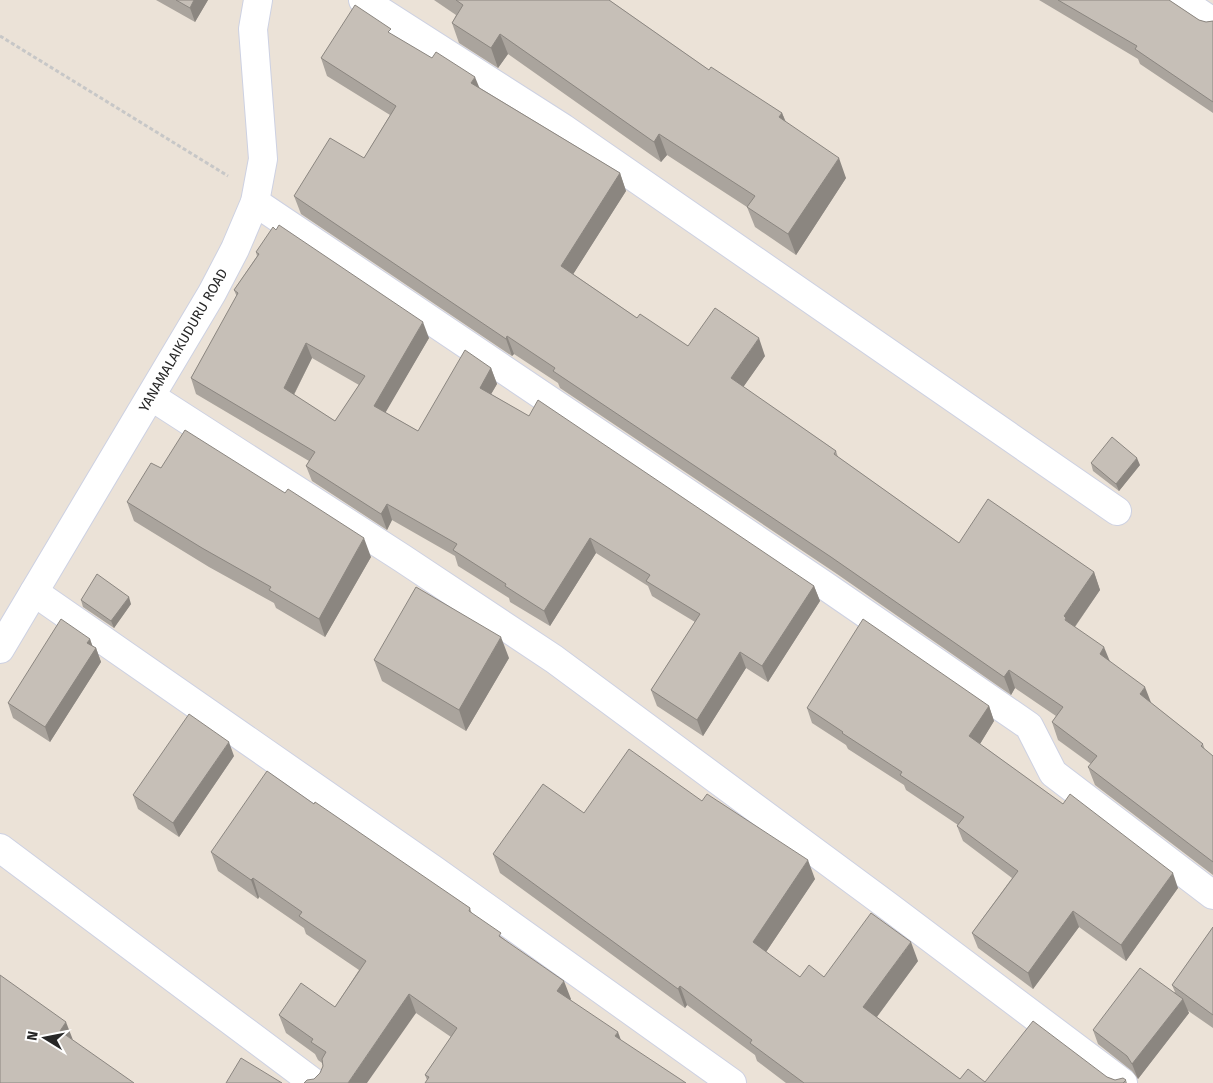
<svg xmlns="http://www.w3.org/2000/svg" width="1213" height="1083" viewBox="0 0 1213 1083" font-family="'Fira Sans',sans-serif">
<rect width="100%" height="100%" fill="#ebe2d7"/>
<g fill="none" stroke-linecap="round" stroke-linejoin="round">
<g stroke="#cdd1e2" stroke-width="30">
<path id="minor" d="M363 0 563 128 1117 511
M1180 0 1213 22
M255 202 824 585 1029 726 1053 773 1213 895
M152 397 402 558 554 659 888 906 1123 1083
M34 592 434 870 732 1083
M0 848 314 1083"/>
</g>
<g stroke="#cdd1e2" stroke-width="30">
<path id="tertiary" d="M0 649 212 293 235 249 255 202 263 159 253 29 258 0"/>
</g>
<path stroke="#c7c7c7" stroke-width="3" stroke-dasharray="4 2.5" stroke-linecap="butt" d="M0 36 228 176"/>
<use href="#minor" stroke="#fff" stroke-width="28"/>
<use href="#tertiary" stroke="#fff" stroke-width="28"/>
</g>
<path fill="#aaa49d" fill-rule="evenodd" d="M156 0H208L195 22Z
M434 0H609L709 70 782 113 786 122 846 178 796 255 755 227 747 207 667 155 661 162 508 54 498 68 459 43 452 23 456 15Z
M1039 0H1169L1199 20 1206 22 1213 21V113L1140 64 1138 59Z
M393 35 620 173 626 191 573 274 637 318 688 346 765 356 743 387 836 451 838 457 959 543 1094 572 1100 590 1075 627 1151 703 1203 744 1205 750 1213 756V875L1095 785 1088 767 1091 764 1058 740 1052 722 1056 716 1015 688 1011 695 837 574 560 388 558 383 514 354 512 356 301 214 294 196 364 158 390 115 327 76 321 58Z
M256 252 429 338 385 412 418 431 491 368 497 384 491 394 814 586 820 601 768 682 746 668 703 736 657 706 651 690 695 622 652 596 648 586 596 553 550 626 510 602 509 598 458 566 455 556 392 520 387 530 312 481 306 466 309 461 196 394 191 378 237 297 234 290 257 256ZM312 358 359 385 335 421 294 395Z
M1091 463 1140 465 1119 491 1093 471Z
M161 468 371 557 325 637 276 608 274 603 209 567 134 521 127 502Z
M81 600 131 604 114 628 83 607Z
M90 639 92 646 96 648 101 662 50 742 13 718 8 703Z
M509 658 466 731 382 681 374 660Z
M989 706 994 721 980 744 1178 888 1126 961 1079 927 1033 989 978 948 972 933 1012 878 963 841 957 826 958 825 906 790 904 785 848 749 846 745 812 723 807 708Z
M234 756 179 837 138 809 133 795Z
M702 801 815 879 766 952 800 977H824L918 961 877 1017 960 1079 985 1082 1107 1077 1115 1080H1126L1127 1083H786L757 1061 755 1055 687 1005 685 1008 500 873 493 854Z
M314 804 470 908 472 914 504 939 571 999 427 1080 425 1075 451 1037 416 1013 314 1079 320 1073 323 1066 322 1063 318 1060 315 1054 286 1033 279 1015 335 1007 359 970 306 934 304 928 259 897 258 899 218 871 211 852Z
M1213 927V1028L1187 1010 1189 1013 1138 1079 1132 1071 1098 1044 1093 1030 1175 992 1172 985Z"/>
<path fill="#8b8680" d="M194 0H208L195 22 190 8Z
M500 34 508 54 498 68 491 48Z
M475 77 482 94 471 83Z
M782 113 790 133 779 117Z
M659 134 667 155 661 162 654 142Z
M839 158 846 178 796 255 788 234Z
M620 173 626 191 567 284 561 266Z
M423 322 429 338 380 422 374 406Z
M507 336 514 354 512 356 506 339Z
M759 338 765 356 737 396 731 378Z
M306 343 312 358 289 404 284 388Z
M491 368 497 384 486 403 480 388Z
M1137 458 1140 465 1119 491 1116 484Z
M387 504 392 520 387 530 381 514Z
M364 538 371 557 325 637 319 619Z
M590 538 596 553 550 626 544 611Z
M1094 572 1100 590 1071 632 1073 635 1064 616Z
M814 586 820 601 768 682 762 666Z
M129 597 131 604 114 628 111 621Z
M501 637 509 658 466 731 459 710Z
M90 639 94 650 96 648 101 662 50 742 45 727 87 643Z
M1104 647 1111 664 1100 654Z
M740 652 746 668 703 736 697 720Z
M1009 670 1015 688 1011 695 1004 677Z
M1145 687 1152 705 1140 694Z
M989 706 994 721 975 752 969 736Z
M229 742 234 756 179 837 173 823Z
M808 860 815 879 760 961 753 942Z
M1173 873 1178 888 1126 961 1121 945Z
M253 878 259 897 258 899 251 880Z
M1073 911 1079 927 1033 989 1028 973Z
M911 942 918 961 870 1026 863 1007Z
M564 981 571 999 564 1009 557 991Z
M680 986 687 1005 685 1008 678 989Z
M409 994 416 1013 367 1083H348Z
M1183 999 1189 1013 1138 1079 1132 1064Z
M66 1022 73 1040 60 1031Z
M618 1032 625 1051 615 1036Z"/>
<path fill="#c6bfb7" stroke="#8b8680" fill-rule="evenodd" d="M176 0H194L190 8Z
M456 0H609L709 70 711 67 782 113 779 117 839 158 788 234 747 207 755 196 659 134 654 142 500 34 491 48 452 23 463 5Z
M1058 0H1169L1199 20 1206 22 1213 21V102L1135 49 1137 46Z
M355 5 391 29 388 32 432 58 436 52 475 77 471 83 620 173 561 266 637 318 640 314 688 346 715 308 759 338 731 378 836 451 834 454 959 543 988 499 1094 572 1064 616 1066 618 1065 620 1104 647 1100 654 1145 687 1140 694 1203 744 1201 746 1213 756V862L1088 767 1097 756 1052 722 1063 707 1009 670 1004 677 831 557 553 371 555 368 507 336 506 339 294 196 330 138 364 158 396 106 321 58Z
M279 225 423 322 374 406 418 431 465 350 491 368 480 388 529 416 538 400 814 586 762 666 740 652 697 720 651 690 700 614 646 581 650 575 590 538 544 611 505 586 506 584 453 550 457 544 387 504 381 514 306 466 315 452 191 378 238 293 234 290 259 254 256 252 273 227 276 230ZM306 343 365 376 335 421 284 388Z
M185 430 285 493 288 489 364 538 319 619 269 590 271 587 202 548 127 502 151 463 161 468Z
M1112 437 1137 458 1116 484 1091 463Z
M97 574 129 597 111 621 81 600Z
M416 587 501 637 459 710 374 660Z
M61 619 90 639 87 643 96 648 45 727 8 703Z
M863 619 989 706 969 736 1063 804 1070 794 1173 873 1121 945 1073 911 1028 973 972 933 1018 871 957 826 964 817 900 775 902 772 842 733 843 732 807 708Z
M189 714 229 742 173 823 133 795Z
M629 749 702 801 707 794 808 860 753 942 800 977 809 965 824 977 871 913 911 942 863 1007 960 1079 968 1069 985 1082 1033 1021 1107 1077 1115 1080 1123 1078 1126 1080 1123 1083H804L750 1043 752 1040 680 986 678 989 493 854 543 784 584 813Z
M267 771 314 804 315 802 470 908 469 911 501 933 499 936 564 981 557 991 618 1032 615 1036 686 1083H425L429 1077 425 1075 457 1028 409 994 348 1083H304L307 1080 314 1079 320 1073 323 1066 322 1059 326 1052 311 1042 313 1039 279 1015 301 983 335 1007 366 961 299 916 302 912 253 878 251 880 211 852Z
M1213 927V1015L1172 985Z
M1140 968 1183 999 1132 1064 1127 1056 1093 1030Z
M0 975 66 1022 60 1031 134 1083H0Z
M241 1058 282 1083H226Z"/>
<g text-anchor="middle" stroke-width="5" stroke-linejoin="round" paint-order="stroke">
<g font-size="14" fill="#272727" stroke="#fff">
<text transform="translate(183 340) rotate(-60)" y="5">YANAMALAIKUDURU ROAD</text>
</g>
</g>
<g transform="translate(45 1038) rotate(280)" stroke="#ffffff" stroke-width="4" paint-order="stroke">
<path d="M0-4L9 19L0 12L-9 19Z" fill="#272727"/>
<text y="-8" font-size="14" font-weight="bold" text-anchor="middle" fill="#272727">N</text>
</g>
</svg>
